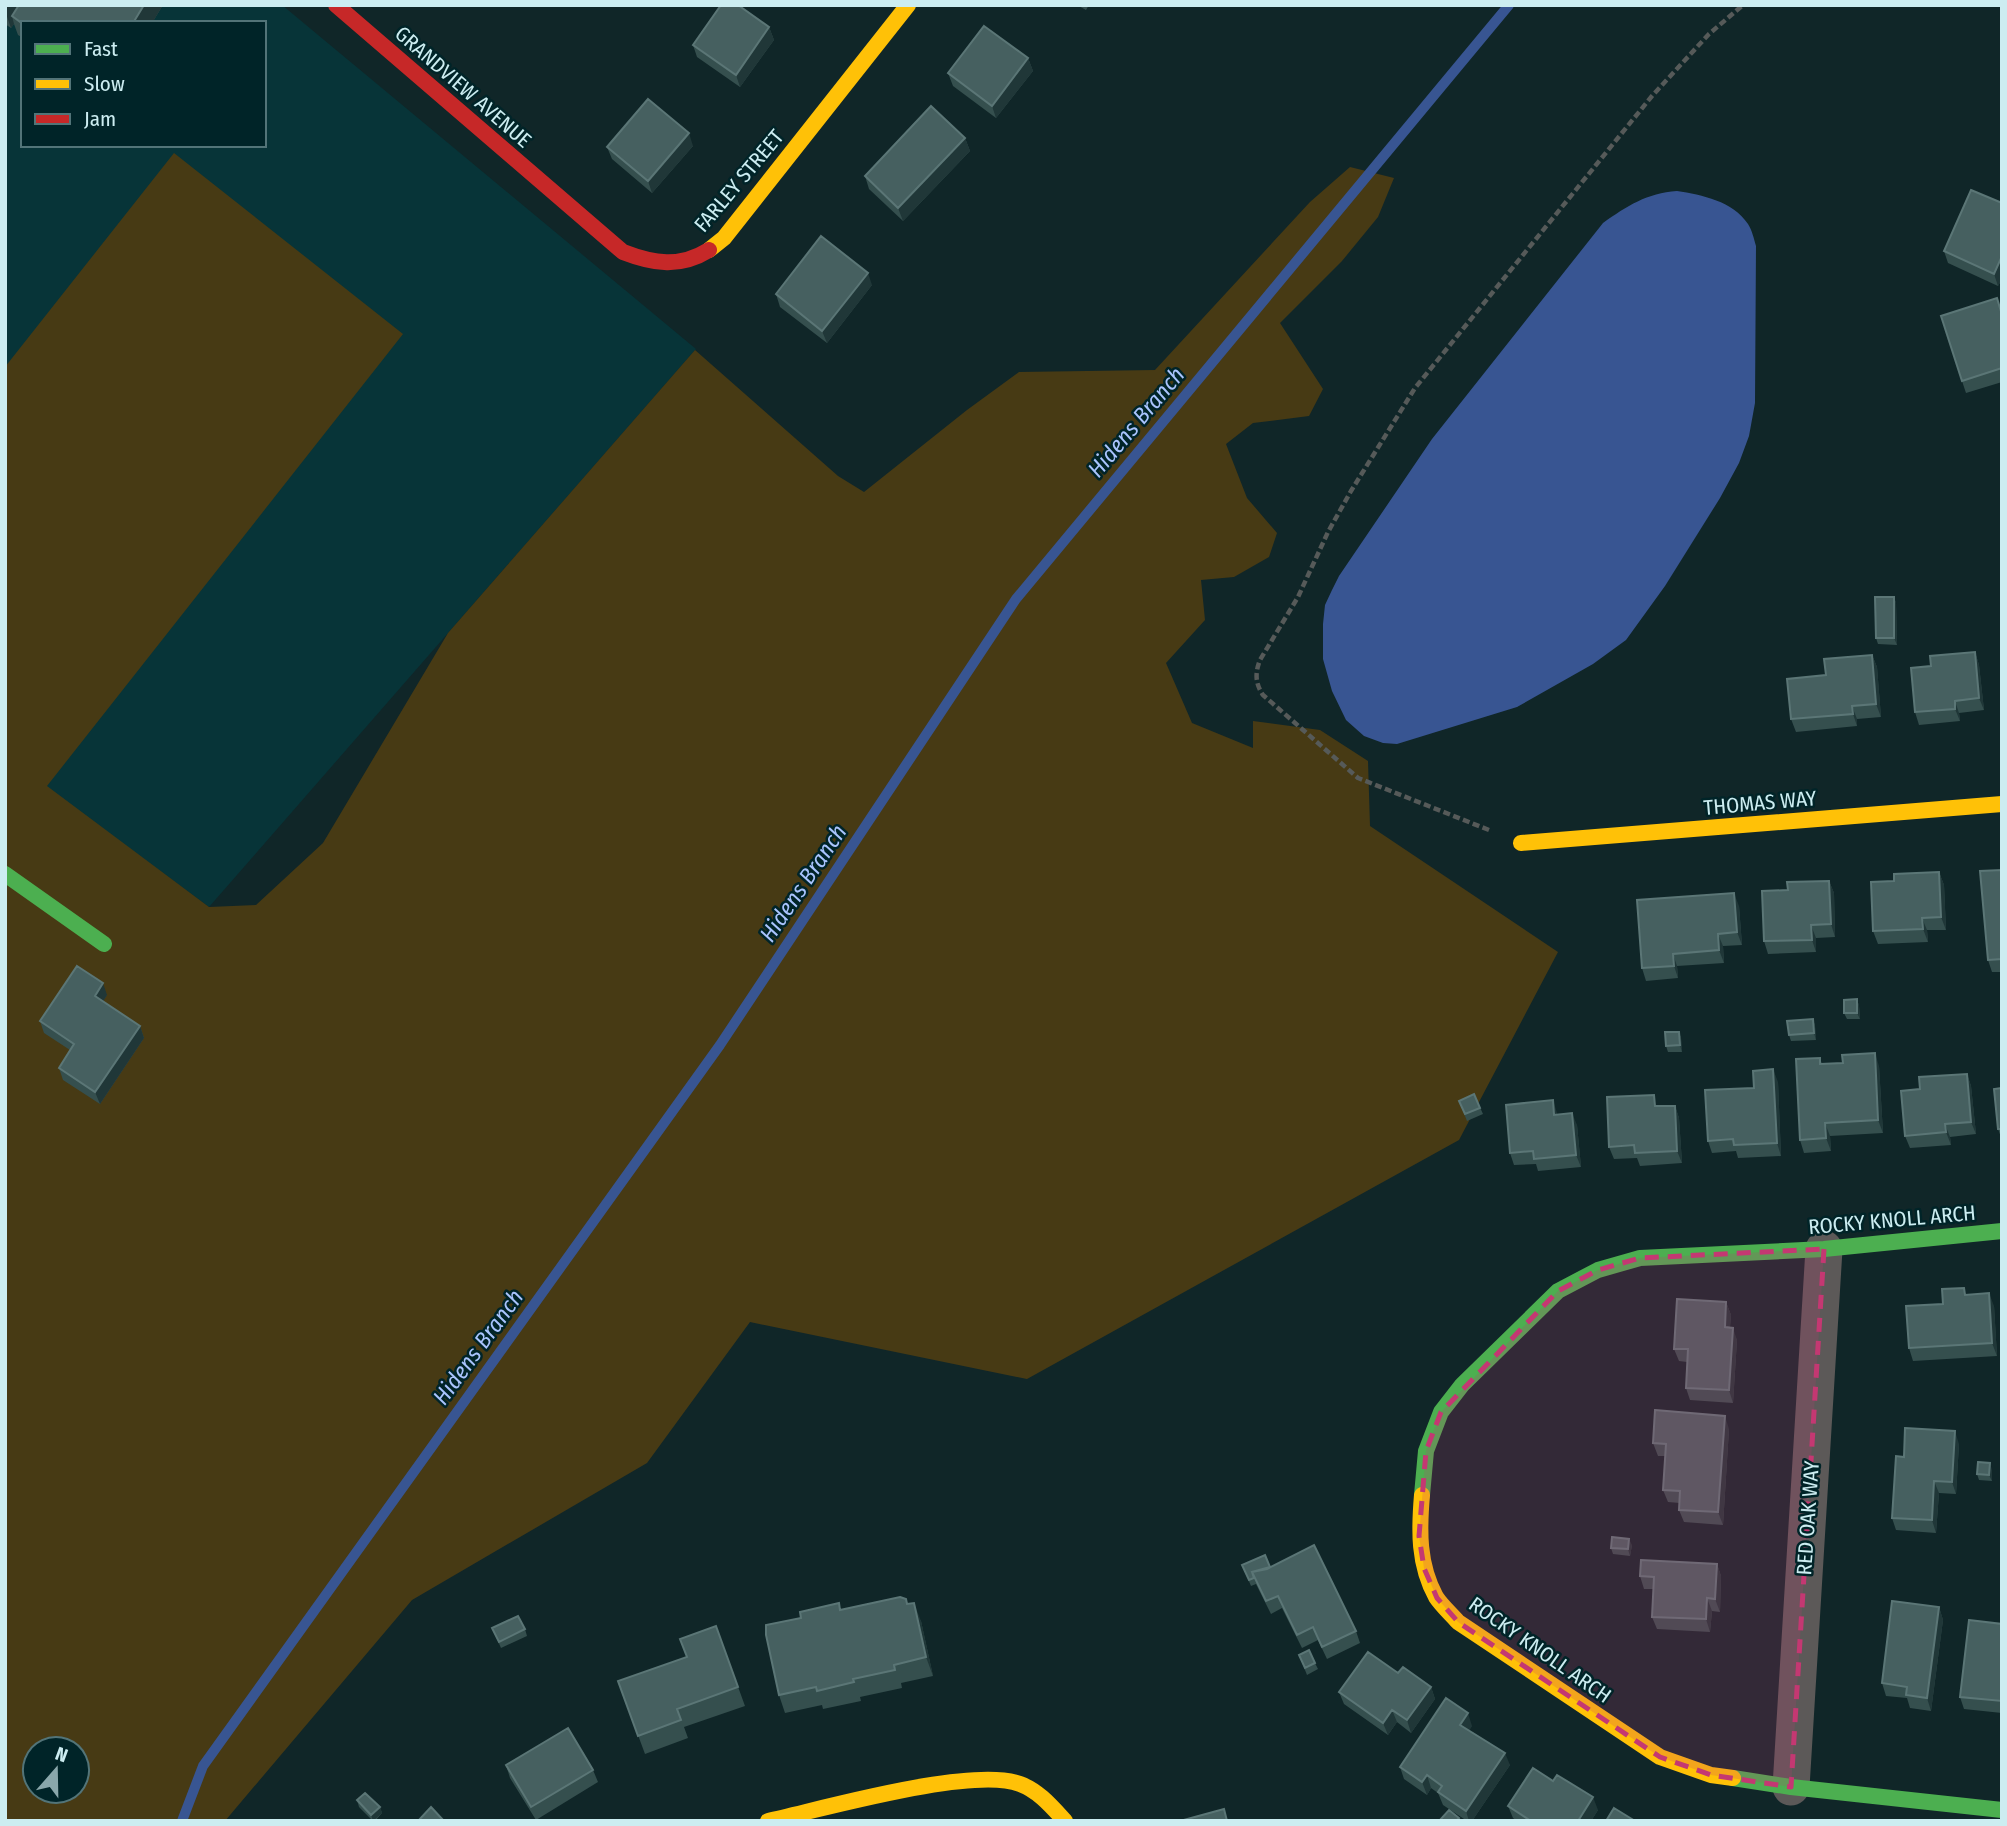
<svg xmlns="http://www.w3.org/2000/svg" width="2007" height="1826" viewBox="0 0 2007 1826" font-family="'Fira Sans Condensed',sans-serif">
<rect width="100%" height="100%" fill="#102628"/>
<path fill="#073438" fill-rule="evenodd" d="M5 5H282L696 349 209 907 5 757ZM23 23H264V145H23Z"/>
<path fill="#473a14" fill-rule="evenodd" d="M174 153 403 334 47 786 209 907 256 905 323 843 448 633 695 350 838 476 864 492 967 410 1019 372 1155 370 1310 202 1350 167 1394 178 1378 217 1342 261 1280 323 1323 389 1309 416 1253 423 1226 444 1247 498 1277 533 1269 557 1234 577 1201 580 1205 620 1166 663 1192 723 1253 748V721L1320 730 1368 761 1370 826 1558 952 1459 1140 1027 1379 750 1322 647 1463 412 1600 225 1821H5V367ZM35 1749H77V1791H35Z"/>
<path fill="#385592" d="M1677 191C1702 195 1733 201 1748 224 1752 230 1754 239 1756 246L1755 403 1749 436 1739 463 1720 498 1665 586 1626 640 1593 664 1517 707 1397 744 1383 743 1364 736 1346 720 1332 691 1323 659V624L1325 605 1332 590 1339 576 1432 439 1603 223C1627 206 1647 193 1677 191Z"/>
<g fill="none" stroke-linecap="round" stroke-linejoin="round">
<path stroke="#385592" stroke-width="10" d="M182 1821 203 1766 720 1045 1016 599 1509 5"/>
<path stroke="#565a59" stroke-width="4.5" stroke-dasharray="7 3.5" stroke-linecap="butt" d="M1489 830 1358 778 1263 695C1255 683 1255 673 1260 660L1298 597 1328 532 1351 491 1415 388 1652 96 1709 34 1743 5"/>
<path stroke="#5c5958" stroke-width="37" d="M1791 1787 1824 1249"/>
<path stroke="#4caf50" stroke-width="16" d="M5 874 104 944
M1422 1495 1426 1451 1441 1412 1462 1385 1558 1291 1598 1270 1640 1258 1824 1249 2002 1231
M1733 1778 1791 1787 2002 1810"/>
<path stroke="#ffc107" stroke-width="16" d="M709 250 724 238 908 5
M1521 843 2002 804
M1422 1495C1419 1530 1418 1564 1436 1597 1442 1606 1451 1614 1458 1622L1660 1757 1711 1775 1733 1778
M768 1821C823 1809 972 1766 1020 1784 1039 1791 1052 1807 1065 1821"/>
<path stroke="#c62828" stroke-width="16" d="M336 5 623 252C654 264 680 268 709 250"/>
</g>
<path fill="#354f4e" d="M5 5H163L152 23H23V38L18 35 14 24 11 28 5 24Z
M1077 5H1089L1086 10Z
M769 27 774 40 740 87 697 57 693 45Z
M1028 58 1033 71 996 118 953 86 948 73Z
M965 138 970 151 903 221 869 189 865 176Z
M693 146 652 193 612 159 607 147Z
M2002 203V279L1998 286 1948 263 1944 251Z
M872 285 827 343 780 307 776 294Z
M1997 298 2002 313V382L1966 393 1962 381Z
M1894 597 1896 603 1897 645 1878 644 1876 638Z
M1975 652 1979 665 1984 710 1959 713 1960 721 1919 725 1915 712 1931 666Z
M1872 655 1877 667 1881 717 1857 719V726L1796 732 1791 719 1826 675Z
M2002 870V972H1992L1988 960Z
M1939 872 1944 885 1946 930H1927L1928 942 1878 944 1873 931 1894 881Z
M1829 881 1834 893 1835 937 1816 938V952L1768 954 1764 941 1788 890Z
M1739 906 1742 945 1723 946 1724 963 1677 966 1678 978 1646 981 1642 968Z
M107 995 103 1001 140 1026 144 1038 100 1104 63 1080 59 1068 70 1050 44 1033 40 1021Z
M1857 999 1859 1006 1860 1019H1847L1844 1013Z
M1813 1019 1815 1026 1816 1040 1791 1041 1789 1035Z
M1679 1032 1681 1038 1682 1052H1668L1666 1046Z
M1820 1058 1822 1064 1879 1066 1883 1133 1830 1136 1831 1151 1804 1153 1800 1140Z
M1967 1074 1971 1086 1976 1134 1950 1137 1951 1145 1910 1148 1905 1136 1920 1089Z
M1778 1082 1781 1156 1738 1158 1736 1151 1712 1153 1708 1141 1754 1088Z
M2002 1088V1140L1998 1129Z
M1474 1094 1483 1114 1467 1121 1459 1101Z
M1658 1106H1675L1679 1118 1682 1163 1640 1166 1637 1158 1614 1159 1609 1147Z
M1557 1114 1577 1125 1581 1167 1538 1171 1536 1164 1514 1165 1510 1153Z
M1967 1295 1994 1306 1997 1356 1913 1361 1909 1348 1943 1304Z
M1726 1302 1731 1315 1730 1327 1737 1340 1733 1403 1690 1400 1686 1388 1687 1362 1679 1361 1674 1349Z
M1729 1429 1723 1525 1684 1522 1679 1510 1680 1503 1668 1502 1663 1490 1665 1456H1658L1653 1443Z
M1959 1444 1956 1494 1939 1493 1936 1533 1896 1530 1892 1518 1904 1457Z
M1992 1470V1481L1979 1480 1977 1474Z
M1632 1545 1630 1556 1613 1554 1611 1548Z
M1717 1564 1721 1576 1720 1612 1712 1611 1710 1632 1657 1629 1652 1617 1654 1589H1644L1640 1576Z
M1242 1565 1270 1567 1356 1631 1360 1643 1327 1659 1318 1640 1302 1648 1282 1608 1271 1614 1256 1584 1251 1586Z
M907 1604 921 1621 933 1676 901 1683 902 1688 860 1697 861 1701 823 1709 822 1705 785 1713 779 1695 801 1618 841 1610Z
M1939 1607 1943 1620 1931 1711 1910 1708 1907 1698 1886 1696 1882 1683Z
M2002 1624V1713L1964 1709 1960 1697Z
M716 1626 745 1706 684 1727 688 1738 645 1754 618 1681 687 1657Z
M492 1628 525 1629 527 1636 501 1648Z
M1299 1655 1315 1663 1318 1669 1307 1675Z
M1398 1673 1431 1687 1435 1699 1411 1733 1397 1722 1388 1735 1344 1704 1339 1692Z
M1472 1726 1469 1730 1510 1765 1472 1821H1467L1443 1805 1438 1793 1431 1788 1427 1795 1404 1779 1400 1767Z
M506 1765 593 1770 598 1782 536 1820 510 1778Z
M357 1800 380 1807 382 1813 375 1821H373L359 1807Z
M1508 1806 1598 1810 1591 1821H1517L1513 1818Z"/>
<path fill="#203738" d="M8 5H28L12 16 14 24 11 28 5 11Z
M144 5H163L152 23H133Z
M769 27 774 40 740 87 736 75Z
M1028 58 1033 71 996 118 992 106Z
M689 133 693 146 652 193 648 181Z
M965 138 970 151 903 221 898 208Z
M2002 256V279L1998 286 1994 274Z
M868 273 872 285 827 343 822 331Z
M1894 597 1896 603 1897 645 1894 638Z
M1975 652 1979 665 1984 710 1979 698Z
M1872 655 1877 667 1881 717 1876 704Z
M1955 701 1959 713 1960 721 1955 709Z
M1852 706 1857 719V726L1853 714Z
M1939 872 1944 885 1946 930 1941 917Z
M1829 881 1834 893 1835 937 1831 924Z
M1734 893 1739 906 1742 945 1737 932Z
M1922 918 1927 930 1928 942 1923 929Z
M1811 925 1816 938V952L1812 940Z
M1718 934 1723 946 1724 963 1719 950Z
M1673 954 1677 966 1678 978 1674 966Z
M103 983 107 995 99 1008 95 996Z
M1857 999 1859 1006 1860 1019 1857 1013Z
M1813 1019 1815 1026 1816 1040 1814 1033Z
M140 1026 144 1038 100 1104 95 1092Z
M1679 1032 1681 1038 1682 1052 1680 1045Z
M1875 1053 1879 1066 1883 1133 1878 1120Z
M1773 1069 1778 1082 1781 1156 1777 1143Z
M1967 1074 1971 1086 1976 1134 1971 1122Z
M1553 1100 1557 1113 1559 1127 1554 1115Z
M1675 1106 1679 1118 1682 1163 1677 1151Z
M1572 1113 1577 1125 1581 1167 1576 1155Z
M1825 1123 1830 1136 1831 1151 1826 1138Z
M1945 1124 1950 1137 1951 1145 1946 1132Z
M1989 1293 1994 1306 1997 1356 1992 1343Z
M1726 1302 1731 1315 1729 1339 1725 1327Z
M1733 1328 1737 1340 1733 1403 1729 1390Z
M1725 1416 1729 1429 1723 1525 1718 1512Z
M1955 1431 1959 1444 1956 1494 1952 1482Z
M1990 1463 1992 1470V1481L1989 1475Z
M1934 1481 1939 1493 1936 1533 1932 1520Z
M1629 1539 1632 1545 1630 1556 1628 1549Z
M1717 1564 1721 1576 1720 1612 1715 1599Z
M1707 1598 1712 1611 1710 1632 1706 1619Z
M914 1603 921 1621 933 1676 926 1657Z
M1939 1607 1943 1620 1931 1711 1927 1698Z
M1431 1687 1435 1699 1411 1733 1407 1720Z
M1392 1710 1397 1722 1388 1735 1383 1723Z
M1468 1713 1472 1726 1465 1737 1460 1725Z
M1505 1753 1510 1765 1472 1821H1469L1466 1811Z
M1427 1775 1431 1788 1427 1795 1422 1782Z
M1593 1797 1598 1810 1591 1821H1578Z
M380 1807 382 1813 373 1821 371 1815Z"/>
<path fill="#466060" stroke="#5b7676" stroke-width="2" d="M19 5H144L133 23H23V24L12 16Z
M721 5H738L769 27 736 75 693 45Z
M984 26 1028 58 992 106 948 73Z
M648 99 689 133 648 181 607 147Z
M931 106 965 138 898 208 865 176Z
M1971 190 2002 203V256L1994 274 1944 251Z
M821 236 868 273 822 331 776 294Z
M1997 298 2002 315V368L1962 381 1941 316Z
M1875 597H1894V638H1876Z
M1975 652 1979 698 1955 701V709L1915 712 1911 668 1931 666 1930 656Z
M1872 655 1876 704 1852 706 1853 714 1791 719 1787 679 1826 675 1824 659Z
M2002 870V959L1988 960 1980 871Z
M1939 872 1941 917 1922 918 1923 929 1873 931 1871 882 1894 881V874Z
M1829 881 1831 924 1811 925 1812 940 1764 941 1762 891 1788 890 1787 882Z
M1734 893 1737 932 1718 934 1719 950 1673 954 1674 966 1642 968 1637 900Z
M77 966 103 983 95 996 140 1026 95 1092 59 1068 74 1044 40 1021Z
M1857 999V1013H1844V1000Z
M1813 1019 1814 1033 1789 1035 1787 1021Z
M1665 1032H1679L1680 1045 1666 1046Z
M1875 1053 1878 1120 1825 1123 1826 1138 1800 1140 1796 1059 1820 1058V1064L1843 1063 1842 1055Z
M1773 1069 1777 1143 1734 1145 1733 1139 1708 1141 1705 1090 1754 1088 1753 1071Z
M1967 1074 1971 1122 1945 1124 1946 1132 1905 1136 1901 1091 1920 1089 1919 1077Z
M2002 1088V1129H1998L1994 1089Z
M1474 1094 1480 1108 1465 1114 1459 1101Z
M1654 1095 1655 1106H1675L1677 1151 1635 1153 1634 1145 1609 1147 1607 1097Z
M1553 1100 1554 1115 1572 1113 1576 1155 1534 1159 1533 1151 1510 1153 1506 1105Z
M1964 1288 1965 1295 1989 1293 1992 1343 1909 1348 1906 1306 1943 1304 1942 1289Z
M1677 1299 1726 1302 1725 1327 1733 1328 1729 1390 1686 1388 1688 1349H1674Z
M1655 1410 1725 1416 1718 1512 1679 1510 1680 1491 1663 1490 1666 1444 1653 1443Z
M1905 1428 1955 1431 1952 1482 1934 1481 1932 1520 1892 1518 1896 1456 1904 1457Z
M1978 1462 1990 1463 1989 1475 1977 1474Z
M1612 1537 1629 1539 1628 1549 1611 1548Z
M1314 1545 1356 1631 1322 1647 1313 1627 1297 1635 1278 1596 1266 1601 1252 1572 1267 1569Z
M1265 1555 1270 1567 1252 1572 1254 1578 1249 1580 1242 1565Z
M1641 1560 1717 1564 1715 1599 1707 1598 1706 1619 1652 1617 1654 1577 1640 1576Z
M900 1597 906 1599 907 1604 914 1603 926 1657 894 1665 895 1670 853 1679 854 1682 817 1691 816 1687 779 1695 766 1635V1625L801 1618 800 1612 839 1603 840 1610Z
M1892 1601 1939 1607 1927 1698 1906 1695 1907 1687 1882 1683Z
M518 1616 525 1629 499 1642 492 1628Z
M1969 1620 2002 1624V1701L1960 1697Z
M716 1626 738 1687 677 1709 681 1720 638 1736 618 1681 687 1657 680 1639Z
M1309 1650 1315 1663 1305 1668 1299 1655Z
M1368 1652 1398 1673 1403 1667 1431 1687 1407 1720 1392 1710 1383 1723 1339 1692Z
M1446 1698 1468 1713 1460 1725 1505 1753 1466 1811 1438 1792 1442 1786 1427 1775 1422 1782 1400 1767Z
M568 1728 593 1770 531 1807 506 1765Z
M1533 1768 1553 1781 1557 1775 1593 1797 1578 1821H1531L1508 1806Z
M365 1793 380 1807 371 1815 357 1800Z
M431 1807 444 1821H418Z
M1614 1808 1635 1821H1606Z
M1224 1809 1227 1821H1180Z
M1449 1810 1459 1818 1456 1821H1441L1440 1820Z"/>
<path fill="#c43872" fill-opacity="0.2" stroke="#c43872" stroke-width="5" stroke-dasharray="14 9" stroke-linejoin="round" d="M1824 1249 1791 1787 1711 1775 1660 1757 1458 1622 1437 1598 1424 1568 1419 1536 1426 1451 1441 1412 1558 1291 1598 1270 1640 1258Z"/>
<g text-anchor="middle" stroke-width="5" stroke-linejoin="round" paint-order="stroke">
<g font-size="21" fill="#ccedf1" stroke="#002428">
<text transform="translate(463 87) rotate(41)" y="7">GRANDVIEW AVENUE</text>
<text transform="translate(739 181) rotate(-50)" y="7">FARLEY STREET</text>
<text transform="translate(1760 803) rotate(-5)" y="7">THOMAS WAY</text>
<text transform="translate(1892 1220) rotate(-5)" y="7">ROCKY KNOLL ARCH</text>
<text transform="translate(1808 1518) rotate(-86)" y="7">RED OAK WAY</text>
<text transform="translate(1540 1650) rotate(35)" y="7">ROCKY KNOLL ARCH</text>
</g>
<g font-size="23" font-style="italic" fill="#a9c4fd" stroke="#002428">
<text transform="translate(1136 422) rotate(-50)" y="8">Hidens Branch</text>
<text transform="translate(803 883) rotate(-56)" y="8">Hidens Branch</text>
<text transform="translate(478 1347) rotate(-54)" y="8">Hidens Branch</text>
</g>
</g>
<rect width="2007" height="1826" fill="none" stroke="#ccedf1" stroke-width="14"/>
<rect x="21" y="21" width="245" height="126" fill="#002428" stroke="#527478" stroke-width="2"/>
<rect x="35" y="44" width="35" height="10" fill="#4caf50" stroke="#527478" stroke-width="2"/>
<text x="84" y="56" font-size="21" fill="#ccedf1">Fast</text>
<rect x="35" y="79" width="35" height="10" fill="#ffc107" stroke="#527478" stroke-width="2"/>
<text x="84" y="91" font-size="21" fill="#ccedf1">Slow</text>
<rect x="35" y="114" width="35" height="10" fill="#c62828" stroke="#527478" stroke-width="2"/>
<text x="84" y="126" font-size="21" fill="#ccedf1">Jam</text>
<g transform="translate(56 1770) rotate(20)"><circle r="33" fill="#002428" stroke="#527478" stroke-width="2"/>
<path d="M0-5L12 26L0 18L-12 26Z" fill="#8aa7ab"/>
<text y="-10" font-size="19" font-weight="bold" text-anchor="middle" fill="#ccedf1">N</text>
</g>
</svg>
